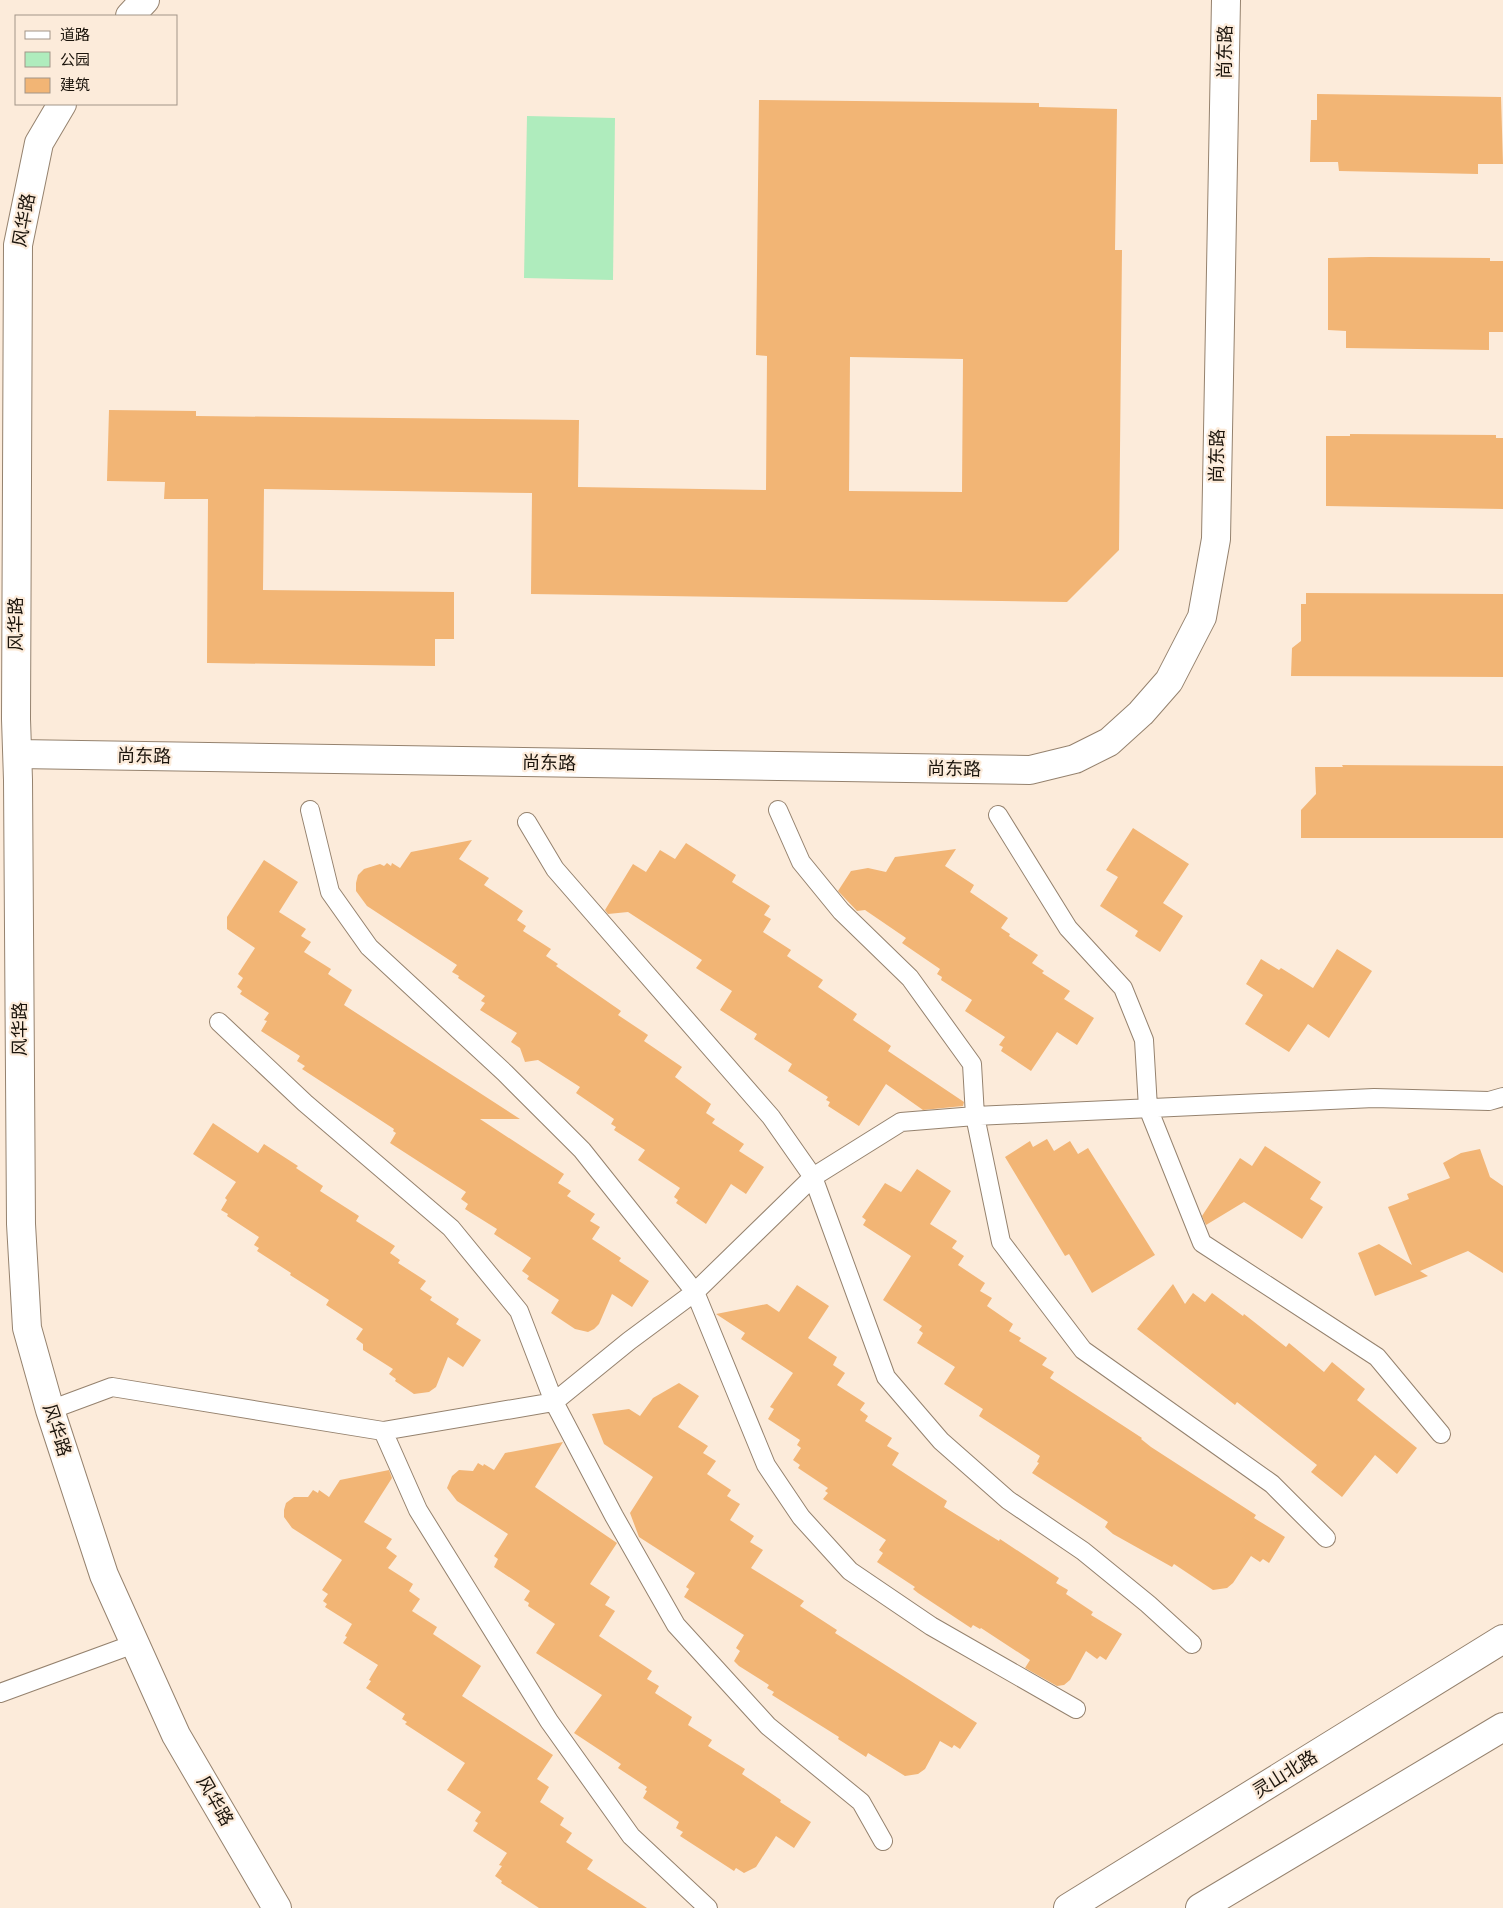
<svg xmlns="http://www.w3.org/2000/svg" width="1503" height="1908" viewBox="0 0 1503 1908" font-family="'Noto Serif','Noto Sans SC',serif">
<rect width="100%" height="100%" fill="#fcebda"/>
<path fill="#afecbd" d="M527 116 615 118 613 280 524 278Z"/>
<path fill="#f2b575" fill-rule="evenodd" d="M1317 94 1501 97 1503 164H1478V174L1339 171 1338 162H1310L1311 120H1317Z
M759 100 1039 103V107L1117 109 1115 250H1122L1119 550 1067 602 531 594 532 493 264 489 263 590 454 592V639H435V666L207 663 208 499H164L165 482 107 481 109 410 196 411V416L579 420 578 487 766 490 767 356 756 355ZM850 357 963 359 962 492 849 491Z
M1370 257 1490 258V261H1503V332H1489V350L1346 348V331L1328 330V258Z
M1350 434 1496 435V438H1503V509L1326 506V436H1350Z
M1306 593 1503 594V677L1291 676 1292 648 1301 641V604H1306Z
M1342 765 1503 766V838H1301V810L1316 794 1315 767H1343Z
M1133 828 1189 864 1163 903 1183 916 1160 952 1135 936 1138 931 1100 906 1118 877 1106 870Z
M472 840 459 859 489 878 484 885 523 911 517 920 526 926 523 931 551 949 546 956 558 964 556 966 621 1011 618 1015 648 1035 644 1041 682 1067 675 1077 711 1104 706 1113 715 1119 712 1123 744 1144 739 1151 764 1167 746 1194 731 1184 706 1224 676 1203 678 1200 674 1197 680 1188 638 1160 645 1150 614 1130 616 1127 611 1124 614 1119 576 1093 580 1087 538 1060 525 1062 520 1048 511 1042 517 1033 480 1010 485 1003 481 1001 485 996 458 978 459 976 452 972 457 965 367 906 356 891V883L358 875 364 869 380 864 384 866 387 863 391 866 392 863 400 868 411 852Z
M686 843 736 875 732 882 770 906 764 915 771 919 763 932 791 950 787 956 823 980 818 987 857 1014 853 1020 891 1046 888 1051 964 1102 963 1106 923 1110 886 1084 859 1126 828 1106 830 1102 826 1100 828 1097 788 1071 792 1064 754 1039 757 1034 720 1010 732 991 696 968 702 960 628 912 608 914 605 910 633 864 646 872 660 850 675 859Z
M956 849 945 866 974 885 970 892 1008 918 1001 928 1010 934 1009 936 1038 955 1032 963 1044 971 1042 973 1070 991 1064 999 1094 1018 1077 1045 1057 1032 1031 1071 1001 1051 1003 1047 999 1045 1005 1037 965 1011 972 1000 941 980 942 977 937 974 940 969 902 943 906 938 865 910 857 911 838 891 851 871 868 868 886 872 895 857Z
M264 860 298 882 279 912 306 929 301 936 311 942 304 952 331 969 328 974 352 990 344 1005 520 1119H480L564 1174 558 1183 571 1191 567 1196 595 1214 590 1221 600 1227 592 1239 621 1258 619 1261 649 1281 632 1307 612 1294 599 1324 594 1329 588 1332 575 1329 551 1313 559 1300 527 1279 529 1276 522 1271 531 1258 494 1234 497 1229 465 1209 468 1204 461 1199 466 1192 390 1143 396 1133 393 1131 394 1129 302 1069 305 1066 297 1061 300 1056 261 1031 267 1021 264 1020 269 1013 240 994 242 991 237 987 243 978 238 974 255 948 227 929V917Z
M1337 949 1372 971 1329 1038 1308 1024 1289 1052 1245 1024 1263 995 1246 984 1261 959 1279 970 1281 968 1313 988Z
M213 1123 258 1153 264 1144 298 1166 296 1168 323 1186 320 1191 359 1216 356 1221 395 1246 390 1253 400 1260 398 1263 426 1281 420 1289 432 1297 430 1300 459 1319 456 1324 481 1340 463 1367 448 1357 436 1387 429 1392 414 1394 395 1381 396 1379 389 1374 393 1369 363 1350V1344L356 1339 363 1329 326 1305 329 1300 290 1275 291 1273 257 1251 259 1248 254 1245 259 1237 227 1216 228 1214 221 1210 227 1200 225 1198 236 1182 193 1154Z
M1047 1139 1054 1151 1070 1141 1078 1154 1088 1148 1155 1255 1092 1293 1069 1254 1065 1256 1005 1157 1030 1141 1033 1147Z
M1265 1146 1321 1182 1310 1199 1323 1207 1302 1239 1244 1202 1206 1225 1202 1216 1240 1158 1252 1166Z
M1480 1149 1490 1177 1503 1186V1273L1468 1251 1420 1271 1428 1276 1375 1296 1358 1253 1379 1244 1412 1265 1388 1207 1409 1199 1407 1194 1450 1178 1443 1163 1461 1153Z
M917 1169 951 1191 930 1224 957 1241 952 1248 964 1256 958 1265 985 1283 980 1291 992 1298 987 1306 1013 1324 1009 1331 1021 1338 1019 1341 1047 1358 1042 1365 1054 1372 1050 1378 1142 1438 1141 1439 1151 1447 1256 1515 1254 1518 1285 1537 1269 1563 1263 1559 1260 1562 1251 1556 1233 1583 1227 1588 1213 1590 1174 1564 1172 1567 1113 1534 1105 1527 1108 1522 1032 1473 1039 1463 1037 1462 1040 1456 979 1416 983 1409 944 1384 955 1367 917 1343 923 1333 919 1330 922 1326 883 1300 911 1256 863 1225 866 1220 862 1217 885 1183 901 1192Z
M1173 1284 1185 1304 1193 1293 1205 1302 1212 1293 1243 1316 1244 1314 1286 1347 1289 1343 1324 1372 1332 1362 1365 1389 1357 1400 1417 1448 1397 1474 1375 1455 1342 1497 1311 1472 1317 1465 1237 1402 1235 1405 1137 1329Z
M797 1285 829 1306 808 1338 837 1357 833 1365 845 1373 837 1385 865 1403 860 1410 868 1416 865 1421 892 1438 887 1446 899 1453 892 1465 947 1501 944 1507 999 1541 1000 1539 1059 1578 1056 1583 1068 1590 1066 1594 1093 1612 1091 1615 1122 1634 1106 1660 1100 1656 1097 1659 1086 1651 1070 1680 1064 1685 1057 1686 1025 1668 1030 1660 981 1628 980 1629 973 1625 971 1628 918 1593 913 1589 915 1587 877 1562 883 1553 879 1550 886 1540 823 1499 828 1493 825 1491 828 1488 798 1468 800 1465 793 1460 801 1448 797 1445 800 1440 768 1419 774 1409 770 1407 793 1373 741 1339 745 1333 716 1314 767 1304 779 1312Z
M679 1383 699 1396 678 1427 708 1446 703 1453 716 1461 707 1474 731 1490 727 1496 740 1504 730 1520 754 1536 750 1542 763 1550 751 1568 804 1601 800 1606 837 1630 835 1633 977 1723 960 1749 954 1745 952 1748 940 1741 925 1769 918 1774 905 1776 868 1753 866 1757 838 1739 839 1737 772 1695 774 1692 767 1688 769 1685 739 1666 734 1661 740 1651 736 1648 744 1635 684 1597 689 1589 686 1587 695 1573 639 1537 630 1513 653 1477 604 1444 592 1414 629 1409 640 1416 653 1398Z
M563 1442 535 1487 617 1543 590 1584 610 1597 605 1605 615 1611 599 1636 652 1671 647 1679 659 1686 655 1693 692 1717 688 1725 712 1740 708 1746 745 1769 742 1774 781 1800 780 1802 811 1822 794 1848 776 1836 756 1867 744 1873 736 1868 734 1871 680 1836 683 1832 676 1828 679 1822 643 1798 647 1791 645 1790 647 1787 618 1768 621 1764 574 1733 602 1695 536 1653 555 1624 528 1606 529 1603 524 1600 530 1591 494 1567 498 1559 494 1556 508 1534 457 1501 447 1488 452 1476 459 1470 473 1471 478 1463 483 1466 484 1464 494 1470 505 1453Z
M389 1470 392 1478 364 1522 392 1539 386 1548 397 1556 388 1568 413 1584 409 1591 420 1599 412 1611 437 1627 433 1634 481 1666 462 1696 553 1755 537 1779 549 1787 540 1802 564 1818 560 1825 572 1833 566 1842 593 1860 587 1869 647 1908H539L501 1883 502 1881 495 1876 502 1866 499 1865 507 1853 473 1831 478 1823 475 1821 481 1812 447 1790 465 1763 405 1724 407 1722 402 1719 405 1714 366 1688 371 1681 369 1680 378 1665 343 1643 347 1637 345 1636 352 1624 325 1607 327 1604 323 1601 328 1594 322 1590 342 1560 292 1528 284 1517V1510L286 1503 294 1497H308L313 1490 318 1493 319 1490 329 1497 340 1480Z"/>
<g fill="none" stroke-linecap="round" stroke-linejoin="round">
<g stroke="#95826e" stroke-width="20">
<path id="lane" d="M310 810 330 892 369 947 505 1073 582 1150 695 1292 766 1465 801 1517 850 1571 931 1626 1076 1709
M778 810 801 862 841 911 910 978 972 1064 975 1116 1001 1242 1083 1350 1272 1484 1326 1538
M998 815 1068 928 1123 988 1144 1040 1148 1108 1202 1243 1377 1357 1441 1434
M527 822 555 869 771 1117 813 1177 886 1377 941 1441 1008 1500 1083 1551 1148 1604 1192 1644
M219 1022 305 1103 451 1228 519 1311 554 1402 614 1516 676 1625 768 1726 861 1802 883 1841
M50 1410 112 1387 383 1431 554 1402 629 1341 695 1292 813 1177 901 1122 975 1116 1374 1098 1489 1101 1503 1097
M383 1431 418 1510 549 1721 631 1836 708 1908
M0 1693 134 1644"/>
</g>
<g stroke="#95826e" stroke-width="30">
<path id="street" d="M130 16 145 0
M62 104 39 143 18 245 16 719 18 780 21 1224 27 1328 50 1410 104 1575 176 1735 277 1908
M18 754 1030 770 1075 759 1109 742 1141 713 1169 681 1202 617 1216 539 1226 0"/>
</g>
<g stroke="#95826e" stroke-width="30">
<path id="secondary" d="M1068 1908 1503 1639
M1200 1908 1503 1727"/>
</g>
<use href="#lane" stroke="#fff" stroke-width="18"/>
<use href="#street" stroke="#fff" stroke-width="28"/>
<use href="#secondary" stroke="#fff" stroke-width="28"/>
</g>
<g text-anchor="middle" stroke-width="4.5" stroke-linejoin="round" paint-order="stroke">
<g font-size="18" fill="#1b140c" stroke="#fcebda">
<text transform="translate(1225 52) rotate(-89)" y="6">尚东路</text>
<text transform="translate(24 220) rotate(-80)" y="6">风华路</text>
<text transform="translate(1217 456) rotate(-89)" y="6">尚东路</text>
<text transform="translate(16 624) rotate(-90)" y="6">风华路</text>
<text transform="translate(144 756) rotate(1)" y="6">尚东路</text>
<text transform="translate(549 763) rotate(1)" y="6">尚东路</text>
<text transform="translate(954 769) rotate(1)" y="6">尚东路</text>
<text transform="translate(20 1029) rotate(-90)" y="6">风华路</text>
<text transform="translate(57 1430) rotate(72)" y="6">风华路</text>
<text transform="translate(1285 1774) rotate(-32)" y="6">灵山北路</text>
<text transform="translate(215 1801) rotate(60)" y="6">风华路</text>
</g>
</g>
<rect x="15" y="15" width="162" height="90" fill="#fcebda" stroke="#a29588"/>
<rect x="25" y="31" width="25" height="8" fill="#ffffff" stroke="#a29588"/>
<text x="60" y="40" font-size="15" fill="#1b140c">道路</text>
<rect x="25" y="52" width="25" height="15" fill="#afecbd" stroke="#a29588"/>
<text x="60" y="65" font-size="15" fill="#1b140c">公园</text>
<rect x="25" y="78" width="25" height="15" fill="#f2b575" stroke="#a29588"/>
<text x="60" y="90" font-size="15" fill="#1b140c">建筑</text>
</svg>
